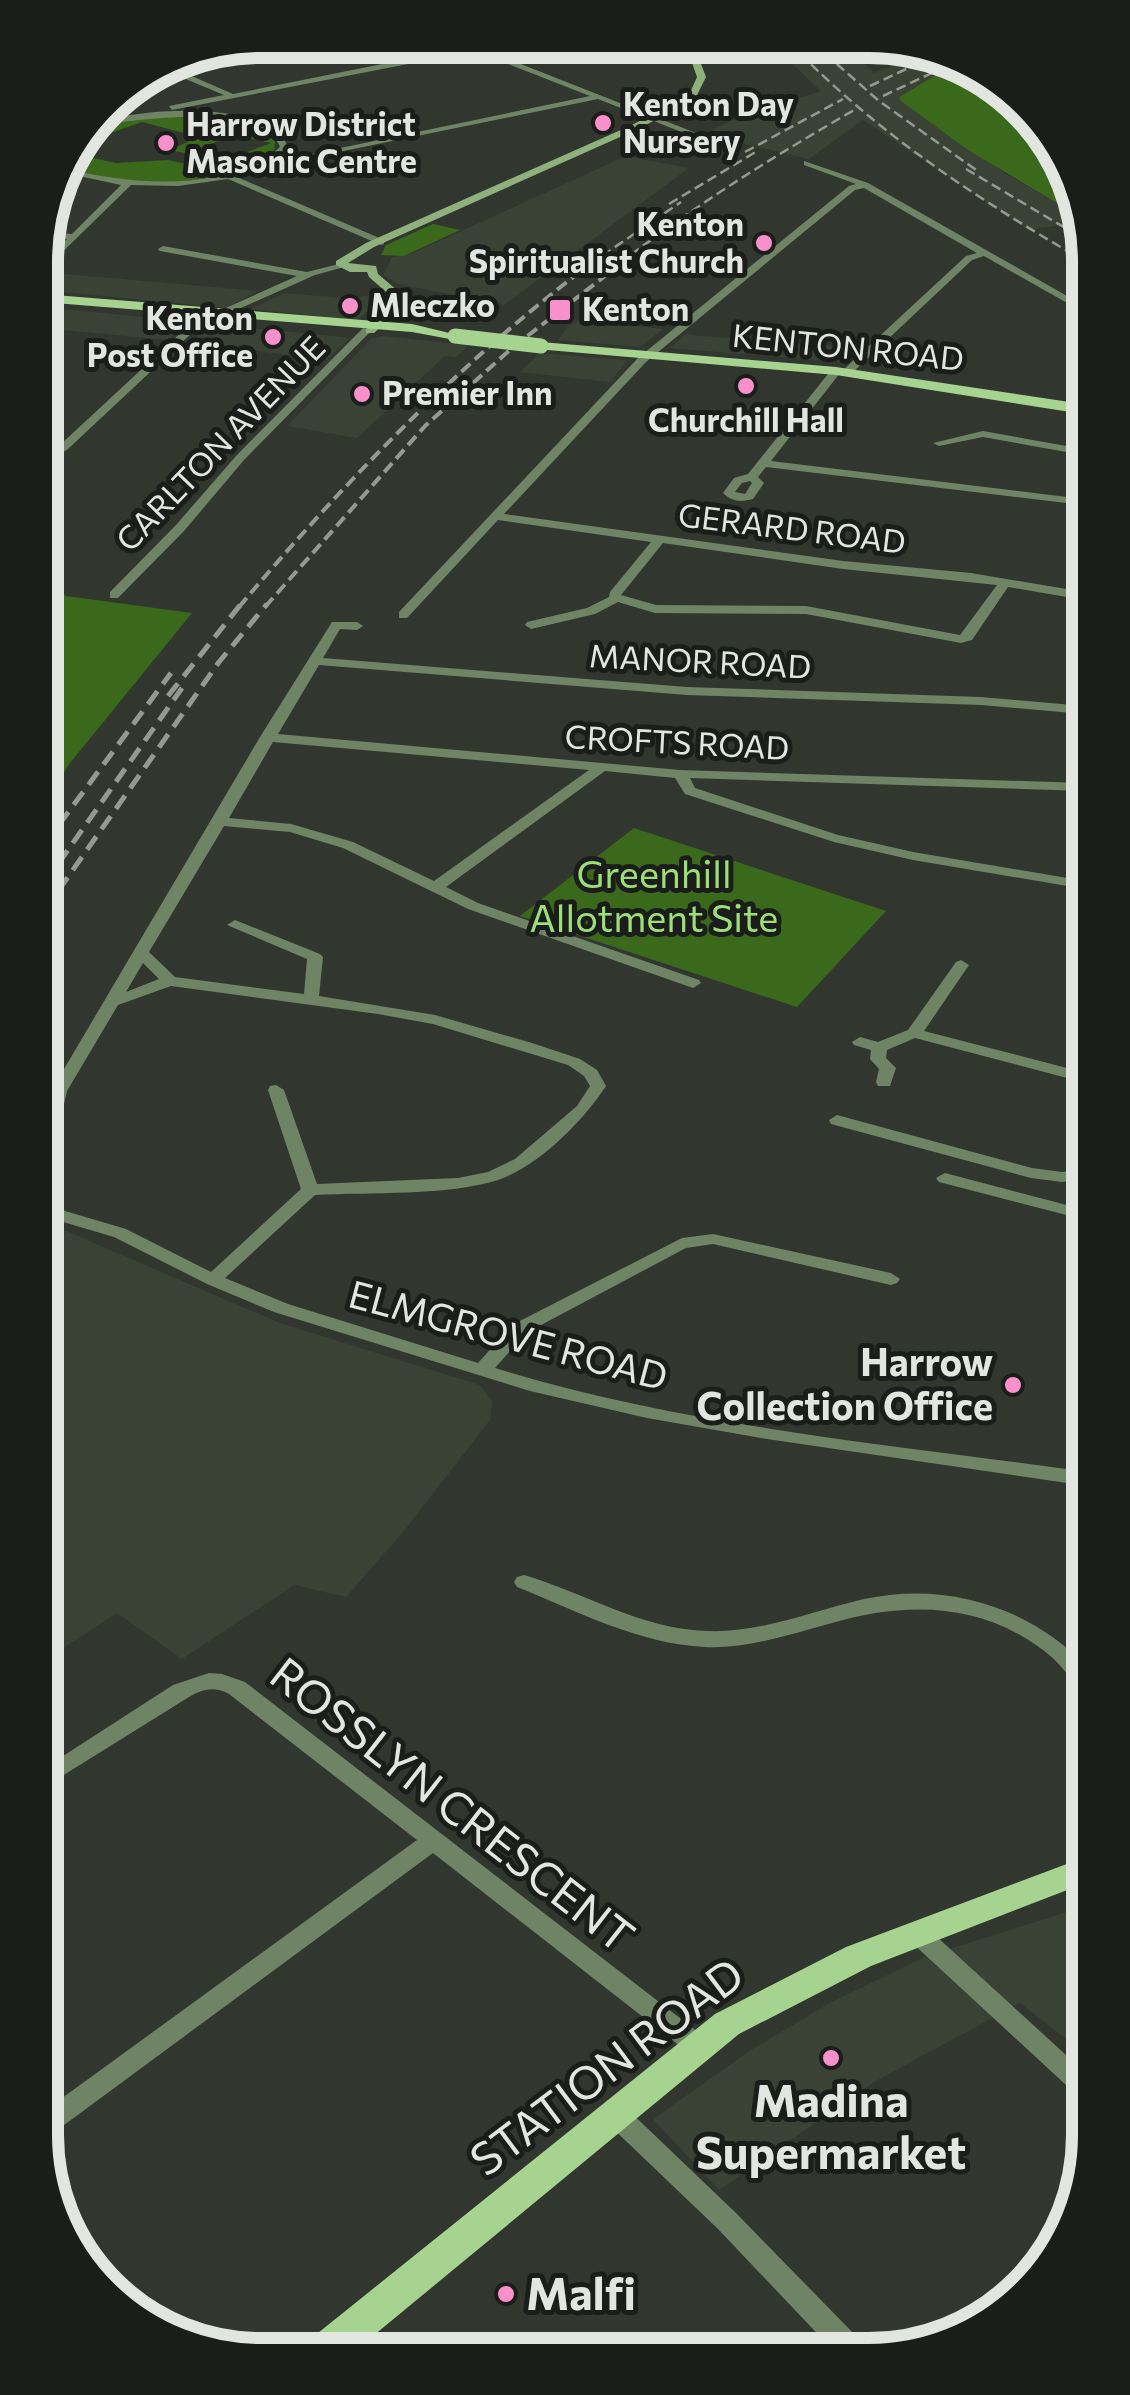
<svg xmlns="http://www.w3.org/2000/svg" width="1130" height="2395" viewBox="0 0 1130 2395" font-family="Commissioner,sans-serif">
<rect width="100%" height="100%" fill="#31372f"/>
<path fill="#394235" d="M771 44H845L874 73 929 52 953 65 899 97 1006 174 1082 218V222L1028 230 863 120 809 159 705 134 731 121 821 91Z
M626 156 689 168 504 305 398 284 383 275 392 257 411 254Z
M53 273 258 291 226 308 42 290V282Z
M284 293 342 298 377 295 378 299 361 318 352 320 251 309Z
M51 308 186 321 189 323 168 340 42 328V312Z
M582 319 663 329 640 347 558 340 568 326Z
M211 324 333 336 350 338 327 360 189 342Z
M686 334 700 336 860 348 841 362 669 348Z
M383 336 468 345 456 357 445 356 357 438 287 426 371 339Z
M540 353 624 360 627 361 610 382 520 372Z
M45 1222 280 1323 480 1385 492 1401 490 1420 404 1531 346 1597 294 1585 182 1659 117 1613 46 1659Z
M1089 1905V2057L1020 2003 874 2082 719 2190 653 2119 751 2050 828 2004 924 1957Z"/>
<path fill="#3a691b" d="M953 65 1015 95 1082 203V218L968 150 901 101 899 97Z
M204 118 251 127 275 141 274 153C229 187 112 192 62 167L70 153 116 163 168 160 205 168 271 143 235 135 185 153 169 150 199 137 142 122 77 145C81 139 86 130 92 127 119 114 174 117 204 118Z
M433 224 460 230 404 256 381 255 386 245Z
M43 576 66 596 192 613 70 763 44 804Z
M634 828 886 911 797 1007 520 916Z"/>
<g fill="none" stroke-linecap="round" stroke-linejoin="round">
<path fill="#6e8464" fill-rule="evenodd" d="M264 40H275L312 55 305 57Z
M465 42 696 133 689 135 598 99 265 167 237 177 384 240V244L381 245 228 179 178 186 131 185 42 272V264L67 239 42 237V231L72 234 121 185 60 172 61 167C125 185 227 194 280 147 262 100 129 121 91 126L95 121C149 110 236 100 283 135L288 148 273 162 590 96 475 51 172 110 169 106 224 95 159 68 164 64 233 94 467 47 461 44Z
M899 44H907L908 45 904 47Z
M804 161 868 183 1083 305V312L984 256 972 260 851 374H843V370L966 256 977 253 864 188 855 190 646 362 504 514 843 561 971 573 1084 592V600L1008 587 972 640 961 643 806 614 655 613 618 602 595 614 531 629 525 625 527 622 587 608 609 597 610 592 651 542 498 520 407 618H399V612L638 358 849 186 856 184 804 165ZM663 543 843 569 997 585 960 635 806 606 656 605 621 595Z
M163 246 307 272 343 263 348 266 315 275 223 316 218 313 219 311 297 276 160 251 158 249Z
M201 314 210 316 68 449 43 465 42 457 60 445Z
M363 328 372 330 244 460 184 531 118 598H110V592L176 525 236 456Z
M836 368 840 369V373L771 461 1083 499V505L766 467 758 477 764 483 753 499C741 502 732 502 723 493L734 478 748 474 832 369ZM750 481 752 483 745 494 735 492 742 483Z
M983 431 1083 449V455L983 437 939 446 933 443Z
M332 622H357L363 626 357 630 340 629 323 658 687 687 981 697 1084 706V714L981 705 687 695 319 665 278 734 680 770 1084 783V791L690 778 695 788 838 835 913 852 1085 881V889L913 860 834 842 685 794 675 778 605 771 446 887 478 903 699 980 701 983 693 988 468 909 343 848 290 832 224 826 149 952 175 977 304 994 307 959 227 925 235 920 320 954 323 957 319 996 435 1015 532 1043 580 1059 597 1070 606 1086C583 1121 539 1166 498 1180 449 1196 368 1192 315 1195L225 1278 288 1304 478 1363 512 1325 682 1238 713 1234 891 1273 900 1279 897 1283 891 1285 713 1244 686 1248 526 1333 495 1368C686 1427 890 1444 1087 1472V1486L767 1439 647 1418 530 1391 274 1312 207 1284 114 1237 53 1219 45 1212 44 1116 51 1091 260 737ZM273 742 589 770 434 881 353 842 291 824 229 818ZM143 963 159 979 126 992ZM171 986 378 1014 433 1024 568 1065 584 1076 590 1086 577 1106 515 1159 488 1172 458 1178 317 1184 284 1090 276 1085 270 1086 268 1090 301 1189 211 1272 126 1229 65 1211 60 1206 55 1144 67 1091 118 1005Z
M961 960 969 965 924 1031 1086 1073V1083L915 1038 887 1050 886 1058 896 1068 890 1086H878L876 1082 879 1069 870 1059 871 1050 854 1045 852 1042 860 1037 878 1042 908 1030 956 962Z
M837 1115 1032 1168 1062 1172 1086 1169V1179L1062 1182 1031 1178 831 1124 829 1120Z
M945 1173 1086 1210V1220L939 1182 936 1178Z
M524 1575C585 1593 641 1629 707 1631 761 1633 812 1611 864 1599 946 1581 1031 1607 1088 1668V1690L1080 1688C1068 1675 1057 1660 1043 1650 979 1602 905 1602 832 1623 791 1634 748 1649 705 1647 639 1644 577 1611 517 1587L514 1582 517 1577Z
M209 1673 222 1674 245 1682 707 2039 710 2046 707 2053 698 2056 689 2053 433 1853 56 2131 47 2134V2109L417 1840 229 1694C214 1686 203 1689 189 1697L46 1786V1767L173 1685Z
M917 1924 925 1926 1089 2076V2101L1080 2098 909 1940 905 1933 909 1926Z
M614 2102 623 2105 736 2213 859 2339 862 2348H831L718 2229 605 2121 601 2113 605 2105Z"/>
<path fill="#8eb17d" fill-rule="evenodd" d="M685 43H693L706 77 695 99 638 129 374 247 348 263 376 266 378 274 405 297 398 311 374 333H366V329L389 308 393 298 369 277 367 272H350L336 265V261L366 243 632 125 689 95 697 77Z"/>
<path fill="#a6d390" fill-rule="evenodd" d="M42 294 412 324 462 336 455 340 412 332 42 302Z
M541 342 836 367 1083 404V414L836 375 536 349V343Z
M1088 1856V1882L871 1966 739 2034 356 2350H308L313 2337 715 2014 846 1947Z"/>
<path stroke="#959993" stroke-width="2.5" stroke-dasharray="10 5" stroke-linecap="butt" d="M790 43C875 132 977 199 1083 260
M814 44 879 101 979 172
M870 86 919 63
M883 96 951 64
M745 152 843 99
M966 169 1082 238
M669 204 759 150
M590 264 681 202
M619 264C694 206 774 156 856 109"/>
<path stroke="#959993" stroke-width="4" stroke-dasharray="12 6" stroke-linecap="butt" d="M239 607C344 482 462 360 593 262
M265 607 425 426 512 348 623 262"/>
<path stroke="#959993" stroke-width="5" stroke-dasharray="16 9" stroke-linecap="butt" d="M168 696 241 604
M44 845 171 673
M44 884 182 688
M44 911 219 662 267 604"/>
<path stroke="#a6d390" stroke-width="15" d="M455 336 541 346"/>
</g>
<g fill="#f890cb" stroke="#1b1d1a" stroke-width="4">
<circle cx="603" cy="123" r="10"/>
<circle cx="166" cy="143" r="10"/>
<circle cx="764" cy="243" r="10"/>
<circle cx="350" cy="306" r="10"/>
<rect x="548" y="298" width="24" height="24" rx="5"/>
<circle cx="273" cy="337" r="10"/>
<circle cx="746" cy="386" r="10"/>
<circle cx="362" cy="394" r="10"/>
<circle cx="1013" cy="1385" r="10"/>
<circle cx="831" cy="2058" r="10"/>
<circle cx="506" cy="2294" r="10"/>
</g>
<g text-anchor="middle" stroke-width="10" stroke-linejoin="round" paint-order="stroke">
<g font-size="32" font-weight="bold" fill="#e2e5e0" stroke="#1b1d1a" text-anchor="start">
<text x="623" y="116">Kenton Day<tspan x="623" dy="37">Nursery</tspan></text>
<text x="186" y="136">Harrow District<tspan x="186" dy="37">Masonic Centre</tspan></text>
<text x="744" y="236" text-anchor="end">Kenton<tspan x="744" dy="37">Spiritualist Church</tspan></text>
<text x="370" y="317">Mleczko</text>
<text x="582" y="321">Kenton</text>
<text x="253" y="330" text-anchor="end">Kenton<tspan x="253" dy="37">Post Office</tspan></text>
<text x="382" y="405">Premier Inn</text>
<text x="746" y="432" text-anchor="middle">Churchill Hall</text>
</g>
<g font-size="32" fill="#e2e5e0" stroke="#1b1d1a">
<text transform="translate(848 348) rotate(6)" y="11">KENTON ROAD</text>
<text transform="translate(221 444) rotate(-46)" y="11">CARLTON AVENUE</text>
<text transform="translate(792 529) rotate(7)" y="11">GERARD ROAD</text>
<text transform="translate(700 662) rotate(3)" y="11">MANOR ROAD</text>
<text transform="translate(677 743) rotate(3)" y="11">CROFTS ROAD</text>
</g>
<g font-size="38" fill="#9cdf79" stroke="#1b1d1a">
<text x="654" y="888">Greenhill<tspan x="654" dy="44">Allotment Site</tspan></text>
</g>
<g font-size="38" fill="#e2e5e0" stroke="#1b1d1a">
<text transform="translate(508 1336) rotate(15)" y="13">ELMGROVE ROAD</text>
</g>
<g font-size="38" font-weight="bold" fill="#e2e5e0" stroke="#1b1d1a" text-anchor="end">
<text x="993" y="1376">Harrow<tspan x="993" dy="44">Collection Office</tspan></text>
</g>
<g font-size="45" fill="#e2e5e0" stroke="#1b1d1a">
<text transform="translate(452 1805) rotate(38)" y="16">ROSSLYN CRESCENT</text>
<text transform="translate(607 2067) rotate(-37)" y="16">STATION ROAD</text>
</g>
<g font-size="45" font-weight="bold" fill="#e2e5e0" stroke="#1b1d1a">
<text x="831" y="2117">Madina<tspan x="831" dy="52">Supermarket</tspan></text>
<text x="526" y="2310" text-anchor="start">Malfi</text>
</g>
</g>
<path d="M0 0H1130V2395H0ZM261 58H869A203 203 0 0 1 1072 261V2135A203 203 0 0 1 869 2338H261A203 203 0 0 1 58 2135V261A203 203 0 0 1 261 58Z" fill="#1b1d1a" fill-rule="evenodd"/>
<path fill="none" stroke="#e2e5e0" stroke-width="12" d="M261 58H869A203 203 0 0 1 1072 261V2135A203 203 0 0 1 869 2338H261A203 203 0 0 1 58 2135V261A203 203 0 0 1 261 58Z"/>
</svg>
